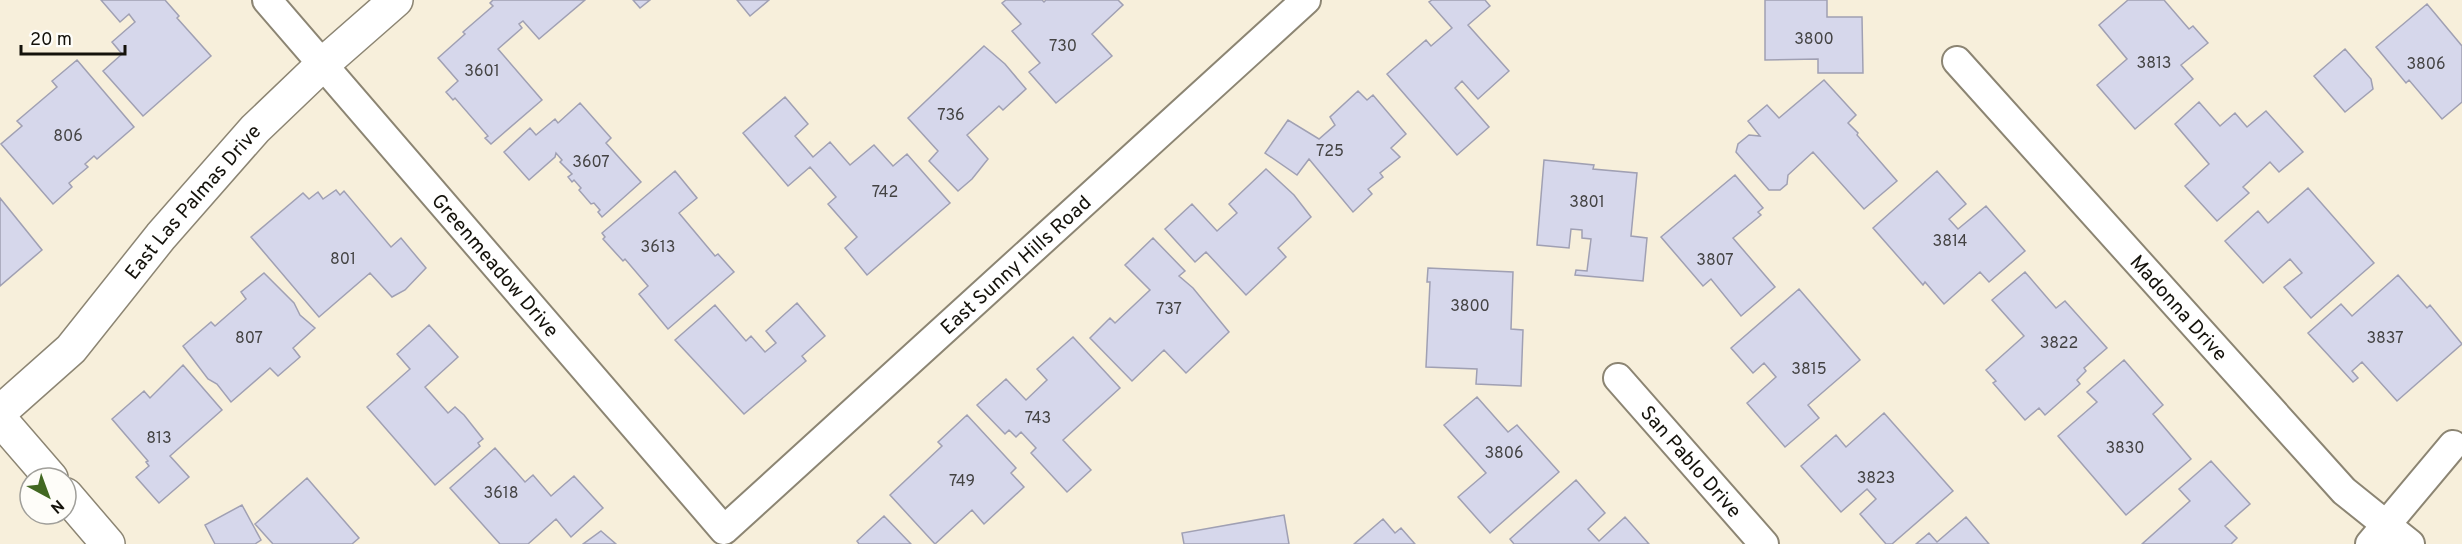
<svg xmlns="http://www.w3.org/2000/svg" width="2462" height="544" viewBox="0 0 2462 544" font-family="Overpass,sans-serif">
<rect width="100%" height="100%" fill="#f7efdb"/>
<path fill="#d6d7eb" stroke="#a0a0b3" stroke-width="1.5" d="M101 0H165L179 16 177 18 211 56 143 116 103 71 122 54 112 42 135 22 129 14 120 22Z
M493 0H585L539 39 523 21 519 24 522 28 498 49 542 100 491 144 485 138 488 136 455 98 453 100 446 92 458 81 438 58 465 34 463 32 493 6 490 3Z
M633 0H650L640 8Z
M737 0H769L750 16Z
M1006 0H1042L1044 2 1046 0H1118L1123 5 1092 34 1112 56 1056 103 1029 72 1040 63 1012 31 1021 24 1002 3Z
M1432 0H1485L1490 6 1468 25 1509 71 1478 99 1462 81 1455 88 1489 127 1457 155 1387 74 1426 40 1431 46 1452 28 1429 2Z
M1765 0H1827V17H1862L1863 73H1818V59L1765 60Z
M2128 0H2164L2189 29 2193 26 2208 43 2181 65 2193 79 2135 129 2097 85 2127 59 2099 25Z
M2427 4 2462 46V102L2442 119 2409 80 2406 83 2376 47Z
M984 46 1005 64 1026 89 1003 110 999 106 967 135 988 159 972 179 958 191 929 161 938 151 908 118Z
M2345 49 2371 79 2373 89 2345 112 2314 76Z
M77 60 134 127 97 159 94 156 85 164 88 167 69 183 72 187 53 204 1 144 22 126 17 121 57 87 52 81Z
M1824 80 1856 115 1848 123 1858 133 1857 135 1897 181 1864 209 1813 152 1788 175 1787 184 1780 190H1769L1736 152 1738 144 1749 135 1760 136 1748 121 1767 105 1779 118Z
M1358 91 1367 100 1373 95 1406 134 1391 148 1400 157 1380 173 1383 177 1368 189 1372 194 1353 212 1309 159 1297 175 1265 153 1288 120 1319 139 1335 125 1330 117Z
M785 97 808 124 795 136 813 157 830 142 850 165 874 145 893 166 907 154 950 203 867 275 845 248 857 237 828 204 836 197 810 167 788 186 743 133Z
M2199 102 2220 126 2235 113 2247 127 2266 111 2303 152 2279 172 2270 162 2243 187 2249 193 2217 221 2185 186 2209 164 2175 124Z
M580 103 611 138 606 143 641 182 602 217 598 212 600 210 594 203 591 204 579 190 581 188 574 180 572 182 568 177 572 174 560 162 562 160 556 153 555 157 529 180 504 152 530 128 536 135 555 119 558 123Z
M1544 160 1594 165 1593 169 1637 173 1631 236 1647 238 1643 281 1575 275 1576 270 1587 271 1591 239 1582 238V230L1571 229 1569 248 1537 245Z
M1266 169 1294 195 1311 217 1278 248 1286 257 1246 295 1206 252 1195 262 1165 229 1192 204 1217 231 1237 213 1229 204Z
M675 171 697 198 679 213 715 256 718 254 734 272 668 329 639 294 648 286 625 259 623 261 603 239 605 237 602 233Z
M1937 171 1966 204 1949 219 1958 229 1986 206 2025 251 1989 282 1980 272 1944 304 1925 282 1923 285 1873 228Z
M1735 175 1763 208 1758 212 1761 215 1733 238 1775 287 1741 316 1711 279 1703 286 1661 237Z
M2308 188 2374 263 2311 318 2284 287 2302 273 2290 259 2263 283 2225 241 2258 211 2268 223Z
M336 190 340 195 344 191 391 247 401 238 426 268 405 290 392 297 370 273 319 317 251 237 303 193 309 199 318 192 323 199Z
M0 198 42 250 0 286Z
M1153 238 1185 271 1179 276 1193 288 1229 332 1186 373 1164 350 1132 381 1090 338 1110 318 1115 323 1150 290 1125 265Z
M1428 268 1513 272 1511 329 1523 330 1521 386 1476 384 1477 369 1426 367 1430 282H1427Z
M2025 272 2056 308 2065 301 2107 348 2084 368 2086 371 2077 380 2080 384 2045 415 2039 408 2025 420 1993 383 1996 381 1986 370 2024 336 1992 300Z
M264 273 294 303 300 315 315 328 293 348 300 357 278 376 270 368 231 402 217 384 208 379 183 346 211 322 215 326 246 299 241 292Z
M2398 275 2427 308 2430 305 2462 344 2397 401 2362 362 2352 371 2358 378 2353 382 2308 333 2341 304 2352 316Z
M1799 289 1860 360 1808 405 1819 418 1785 447 1747 403 1776 377 1764 363 1753 373 1731 348Z
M797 303 825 336 802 356 806 361 744 414 675 340 715 305 746 341 751 336 765 352 776 343 766 331Z
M429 325 458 357 425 387 448 413 455 407 464 415 483 439 478 443 480 446 435 485 367 407 410 369 397 354Z
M1073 337 1120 388 1063 440 1091 470 1067 492 1031 453 1036 448 1021 432 1016 437 1009 430 1005 434 977 405 1006 379 1026 400 1047 380 1037 369Z
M2124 360 2163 405 2153 414 2191 459 2126 515 2058 436 2097 402 2087 392Z
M183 365 222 410 170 456 189 477 159 503 136 477 149 466 146 462 148 461 112 419 144 391 150 398Z
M1477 397 1508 432 1517 425 1559 472 1490 533 1458 497 1486 473 1444 425Z
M1884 413 1953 491 1892 544H1886L1860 514 1876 499 1867 489 1841 512 1801 466 1836 435 1846 447Z
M967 415 1016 468 1011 473 1024 487 984 524 972 510 935 544 890 495 942 446 938 442Z
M495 448 525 482 533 475 551 496 574 476 603 508 571 537 556 519 528 544H500L450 488Z
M2211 461 2250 504 2225 526 2237 538 2231 544H2142L2190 501 2179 489Z
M307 478 359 538 352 544H273L255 524Z
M1576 480 1605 513 1588 529 1599 541 1625 517 1649 544H1514L1510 539Z
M242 505 261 540 255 544H215L205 525Z
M1284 515 1289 544H1184L1182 533Z
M884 516 911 544H859L857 541Z
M1966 517 1989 544H1916L1929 533 1937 542Z
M1383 519 1395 533 1401 528 1415 544H1354Z
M601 531 616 544H583Z"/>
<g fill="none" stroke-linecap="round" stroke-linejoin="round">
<g stroke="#8c8573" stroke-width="32">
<g id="street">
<path id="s1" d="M267 0 724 530 1306 0"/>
<path id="s2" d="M1957 61 2344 491 2410 544"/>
<path id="s3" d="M1618 378 1764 544"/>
<path d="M2370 544 2453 445"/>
</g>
</g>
<g stroke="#8c8573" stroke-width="36">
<g id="secondary">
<path id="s4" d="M0 412 71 349 161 236 255 129 323 64 396 0"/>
<path d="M0 419 51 478"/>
<path d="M66 495 108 544"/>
</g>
</g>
<use href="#street" stroke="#fff" stroke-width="28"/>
<use href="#secondary" stroke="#fff" stroke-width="33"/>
</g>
<g text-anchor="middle" stroke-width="5" stroke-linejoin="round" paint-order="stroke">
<g font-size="16" fill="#444343">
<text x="1814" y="44">3800</text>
<text x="1063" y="51">730</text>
<text x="2154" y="68">3813</text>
<text x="2426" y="69">3806</text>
<text x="482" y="76">3601</text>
<text x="951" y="120">736</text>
<text x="68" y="141">806</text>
<text x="1330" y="156">725</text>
<text x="591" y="167">3607</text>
<text x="885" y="197">742</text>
<text x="1587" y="207">3801</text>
<text x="1950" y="246">3814</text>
<text x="658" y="252">3613</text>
<text x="343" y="264">801</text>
<text x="1715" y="265">3807</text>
<text x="1470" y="311">3800</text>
<text x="1169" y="314">737</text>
<text x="249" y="343">807</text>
<text x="2385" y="343">3837</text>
<text x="2059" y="348">3822</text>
<text x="1809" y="374">3815</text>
<text x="1038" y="423">743</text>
<text x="159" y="443">813</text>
<text x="2125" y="453">3830</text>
<text x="1504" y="458">3806</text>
<text x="1876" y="483">3823</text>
<text x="962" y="486">749</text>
<text x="501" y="498">3618</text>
</g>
<g font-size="20" fill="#14120b" stroke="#fefdf9">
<text dy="7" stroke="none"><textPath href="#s4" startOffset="286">East Las Palmas Drive</textPath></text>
<text dy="7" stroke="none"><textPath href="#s1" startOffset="350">Greenmeadow Drive</textPath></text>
<text dy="7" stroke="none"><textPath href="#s1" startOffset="1094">East Sunny Hills Road</textPath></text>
<text dy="7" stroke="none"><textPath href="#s2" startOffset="332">Madonna Drive</textPath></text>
<text dy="7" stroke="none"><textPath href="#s3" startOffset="111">San Pablo Drive</textPath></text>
</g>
</g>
<g transform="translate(48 496) rotate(139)"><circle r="28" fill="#fefdf9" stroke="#a09f9a" stroke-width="1.5"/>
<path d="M0-4.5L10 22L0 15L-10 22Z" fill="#426822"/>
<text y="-9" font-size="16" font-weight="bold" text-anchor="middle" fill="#14120b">N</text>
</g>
<path d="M21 45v9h104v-9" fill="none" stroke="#14120b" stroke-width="3"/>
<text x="30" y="45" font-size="18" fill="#14120b" stroke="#fefdf9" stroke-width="4.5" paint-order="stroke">20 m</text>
</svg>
